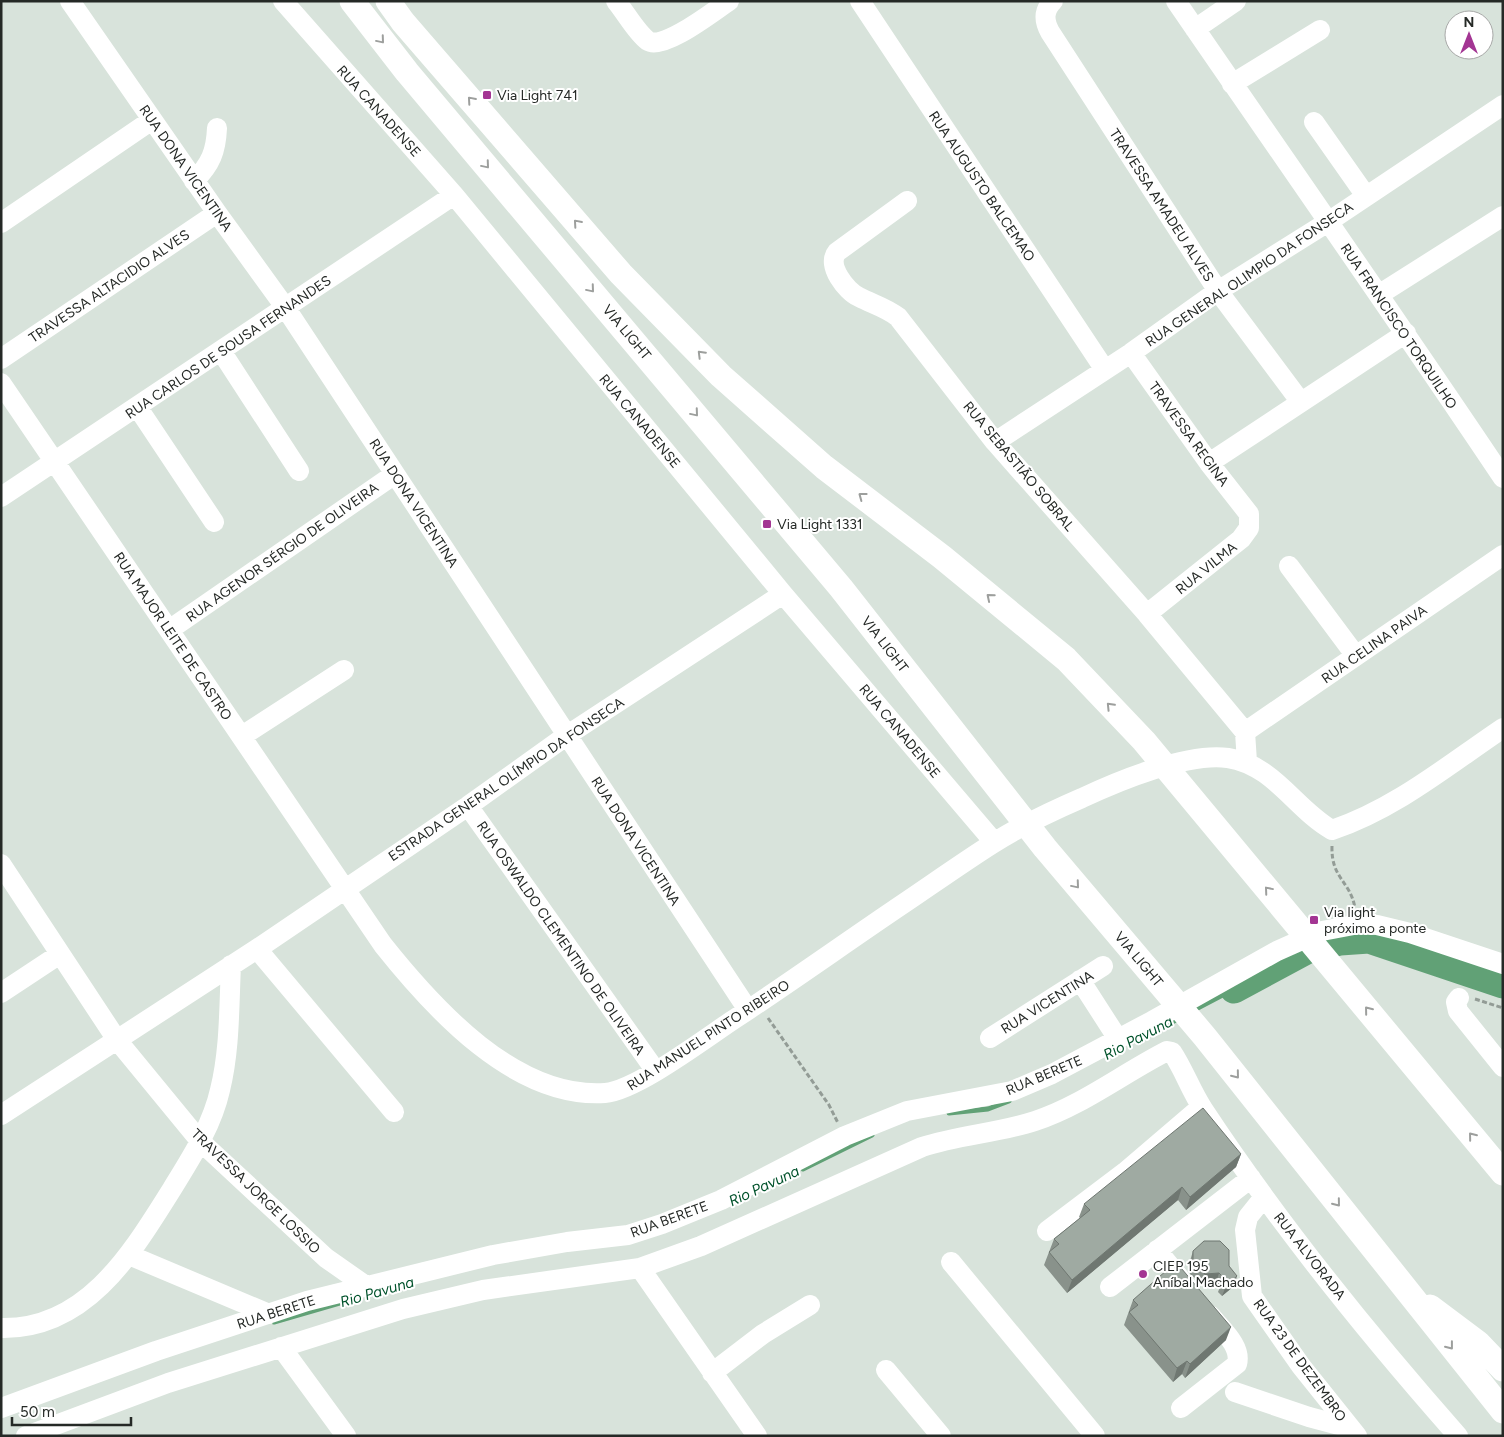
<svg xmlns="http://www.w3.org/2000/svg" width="1504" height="1437" viewBox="0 0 1504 1437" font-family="Figtree,sans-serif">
<rect width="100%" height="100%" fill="#d8e3db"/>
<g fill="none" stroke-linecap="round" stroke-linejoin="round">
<path stroke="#61a176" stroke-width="5" d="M1192 1011 1234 989
M1158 1029 1180 1018
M949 1113 988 1109 1009 1101
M803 1169 872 1135
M274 1322 350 1300"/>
<path stroke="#61a176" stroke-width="29" d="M1234 989 1312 947 1340 941 1369 939 1503 984"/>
<path stroke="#939c96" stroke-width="3" stroke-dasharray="5 2.5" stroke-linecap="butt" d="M1332 846C1331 879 1350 880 1355 908
M1475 999 1503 1008
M768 1018 829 1105 838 1123"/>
<path stroke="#fff" stroke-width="20" d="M70 1 217 213 285 307 748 1010
M283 1 454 195 783 594 994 842
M616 1C626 13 636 32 648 41 663 51 714 11 729 1
M860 1 1105 370
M1053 1C1043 11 1044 21 1050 32L1218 291 1300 401
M1176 1C1285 160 1396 318 1503 478
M1195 29 1236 1
M1232 84 1320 30
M1314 122 1366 196
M194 181C211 164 216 151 217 128
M907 201 837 252C826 265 846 291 859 297 872 304 885 307 898 317L995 442 1147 614 1245 732 1247 762
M1 223 152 120
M1380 294 1503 216
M221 351 299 471
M1131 353 1209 463 1249 514V528L1241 539 1147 614
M1 359 217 213
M1 383 383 945C434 1009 515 1099 605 1093 636 1091 707 1037 736 1018 789 983 841 946 894 910 927 888 959 865 992 844 1020 826 1052 811 1082 798 1118 781 1188 752 1228 758 1274 765 1295 809 1332 830 1395 809 1448 765 1503 728
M138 408 214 522
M995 442 1131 353 1218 291 1328 222 1503 105
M1209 463 1406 333
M1 497 454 195
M1289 566 1356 656
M169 630 395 474
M1245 732 1503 555
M242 736 344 670
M468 806 655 1070
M1 864 117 1040 200 1141 326 1258 366 1286
M257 949 394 1112
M1080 980 1118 1039
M1 993 60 954
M1459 998 1456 1002 1458 1011 1503 1067
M990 1038 1103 966
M1 1115 257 949 468 806 566 736 783 594
M1264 1197 1248 1217 1245 1230 1252 1296 1301 1366 1357 1436
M1047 1231 1125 1172 1201 1107
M1157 1250 1188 1288
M129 1255 269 1314
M951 1262 1095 1436
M640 1268 757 1436
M1110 1287 1251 1178
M1 1328C87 1330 133 1251 172 1189 191 1158 212 1126 220 1090 230 1050 229 1006 231 965
M281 1347 346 1436
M886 1370 941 1436
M712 1373 763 1334 810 1305
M1235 1392 1309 1417 1350 1428
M1 1408 156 1351 307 1301 493 1255 567 1242 628 1235 662 1224 721 1200 845 1136 907 1111 1012 1091 1052 1074 1152 1021 1277 951 1322 931 1359 924 1377 925 1410 933 1503 964
M1181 1408 1237 1364C1242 1346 1221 1329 1211 1316
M26 1436 168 1383 403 1309 483 1290 640 1268 701 1246 922 1147C959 1135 998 1133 1035 1121 1083 1105 1122 1074 1167 1051L1172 1052C1184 1070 1191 1091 1203 1109 1279 1224 1367 1333 1458 1436"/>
<path stroke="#fff" stroke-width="25" d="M352 1 407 72 841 588 1045 848 1205 1037 1503 1411
M388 1 403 22 621 274 721 376 824 467 942 557 1066 659 1144 741 1503 1173
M1430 1307 1478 1343 1503 1369"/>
</g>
<path fill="#89928b" d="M1241 1154 1236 1167 1186 1210 1178 1200 1067 1293 1044 1265 1054 1239 1080 1218 1079 1217 1084 1204Z
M1193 1251 1229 1266 1234 1286 1222 1296 1218 1292 1220 1287 1216 1283H1201L1190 1274V1261Z
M1133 1300 1226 1340 1185 1378 1182 1374 1173 1382 1124 1325Z"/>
<path fill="#6f7771" d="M1241 1154 1236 1167 1186 1210 1190 1197Z
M1182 1187 1178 1200 1067 1293 1072 1280Z
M1219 1273 1216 1283H1201L1205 1274Z
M1237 1276 1234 1286 1222 1296 1226 1286Z
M1231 1327 1226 1340 1185 1378 1190 1364Z
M1187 1361 1182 1374 1173 1382 1177 1368Z"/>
<path fill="#9faaa2" stroke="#6f7771" d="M1203 1108 1241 1154 1190 1197 1182 1187 1072 1280 1049 1252 1059 1244 1054 1239 1090 1210 1084 1204Z
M1204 1241H1220L1229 1250V1266L1237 1276 1226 1286 1222 1282 1225 1279 1219 1273 1205 1274 1193 1264V1251Z
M1176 1262 1231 1327 1190 1364 1187 1361 1177 1368 1129 1312 1138 1305 1133 1300Z"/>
<defs><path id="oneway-chevron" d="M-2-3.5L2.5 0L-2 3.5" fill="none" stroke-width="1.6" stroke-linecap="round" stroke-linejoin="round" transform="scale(1.25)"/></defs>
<g stroke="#9d9f9d">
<use href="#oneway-chevron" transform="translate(381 40) rotate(50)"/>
<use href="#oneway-chevron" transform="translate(471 100) rotate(-131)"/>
<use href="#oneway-chevron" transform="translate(486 165) rotate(50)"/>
<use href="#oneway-chevron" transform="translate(577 223) rotate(-131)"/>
<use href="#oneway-chevron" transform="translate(591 289) rotate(50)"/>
<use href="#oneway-chevron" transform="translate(701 354) rotate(-135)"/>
<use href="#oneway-chevron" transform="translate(695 413) rotate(50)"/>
<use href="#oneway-chevron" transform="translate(862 496) rotate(-143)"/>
<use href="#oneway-chevron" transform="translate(990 597) rotate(-140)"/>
<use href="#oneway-chevron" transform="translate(1110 706) rotate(-134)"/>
<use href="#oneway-chevron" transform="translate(1076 885) rotate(50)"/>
<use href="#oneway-chevron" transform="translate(1268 890) rotate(-130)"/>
<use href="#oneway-chevron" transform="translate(1368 1010) rotate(-129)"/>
<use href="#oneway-chevron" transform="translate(1236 1075) rotate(51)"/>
<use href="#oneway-chevron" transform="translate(1472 1136) rotate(-129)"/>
<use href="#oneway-chevron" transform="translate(1337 1203) rotate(51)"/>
<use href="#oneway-chevron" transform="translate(1450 1346) rotate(52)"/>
</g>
<g fill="#a33593" stroke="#fff" stroke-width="2">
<rect x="482" y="90" width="10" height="10" rx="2.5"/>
<rect x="762" y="519" width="10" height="10" rx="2.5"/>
<rect x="1309" y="915" width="10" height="10" rx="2.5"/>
<circle cx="1143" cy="1274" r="5"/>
</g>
<g text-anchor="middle" stroke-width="4" stroke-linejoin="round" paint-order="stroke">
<g font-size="14" fill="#252926" stroke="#fff" text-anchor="start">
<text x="497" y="100">Via Light 741</text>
<text x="777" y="529">Via Light 1331</text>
<text x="1324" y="917">Via light<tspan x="1324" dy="16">próximo a ponte</tspan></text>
<text x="1153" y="1271">CIEP 195<tspan x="1153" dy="16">Aníbal Machado</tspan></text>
</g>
<g font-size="14" fill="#252926" stroke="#fff">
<text transform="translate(379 111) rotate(48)" y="5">RUA CANADENSE</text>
<text transform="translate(186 168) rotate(55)" y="5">RUA DONA VICENTINA</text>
<text transform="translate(982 186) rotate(56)" y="5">RUA AUGUSTO BALCEMAO</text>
<text transform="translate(1162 205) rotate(57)" y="5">TRAVESSA AMADEU ALVES</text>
<text transform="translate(1249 274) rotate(-34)" y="5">RUA GENERAL OLIMPIO DA FONSECA</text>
<text transform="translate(109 286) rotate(-34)" y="5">TRAVESSA ALTACIDIO ALVES</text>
<text transform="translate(1399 326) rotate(56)" y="5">RUA FRANCISCO TORQUILHO</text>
<text transform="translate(627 332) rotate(50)" y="5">VIA LIGHT</text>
<text transform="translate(228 347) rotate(-34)" y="5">RUA CARLOS DE SOUSA FERNANDES</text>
<text transform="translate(640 421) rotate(50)" y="5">RUA CANADENSE</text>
<text transform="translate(1189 434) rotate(54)" y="5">TRAVESSA REGINA</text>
<text transform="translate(1019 466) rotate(50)" y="5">RUA SEBASTIÃO SOBRAL</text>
<text transform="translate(414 503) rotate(57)" y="5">RUA DONA VICENTINA</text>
<text transform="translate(282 552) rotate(-35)" y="5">RUA AGENOR SÉRGIO DE OLIVEIRA</text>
<text transform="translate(1206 568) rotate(-39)" y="5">RUA VILMA</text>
<text transform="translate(173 636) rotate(56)" y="5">RUA MAJOR LEITE DE CASTRO</text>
<text transform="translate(885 644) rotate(52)" y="5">VIA LIGHT</text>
<text transform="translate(1374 644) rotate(-35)" y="5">RUA CELINA PAIVA</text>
<text transform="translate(900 731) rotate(50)" y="5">RUA CANADENSE</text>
<text transform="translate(506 779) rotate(-34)" y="5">ESTRADA GENERAL OLÍMPIO DA FONSECA</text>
<text transform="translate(636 841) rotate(57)" y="5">RUA DONA VICENTINA</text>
<text transform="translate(561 938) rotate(55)" y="5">RUA OSWALDO CLEMENTINO DE OLIVEIRA</text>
<text transform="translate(1139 959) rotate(50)" y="5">VIA LIGHT</text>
<text transform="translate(1047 1002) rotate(-32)" y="5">RUA VICENTINA</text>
<text transform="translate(708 1035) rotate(-33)" y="5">RUA MANUEL PINTO RIBEIRO</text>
<text transform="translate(1044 1075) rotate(-23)" y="5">RUA BERETE</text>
<text transform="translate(256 1191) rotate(44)" y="5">TRAVESSA JORGE LOSSIO</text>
<text transform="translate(669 1219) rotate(-20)" y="5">RUA BERETE</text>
<text transform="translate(1310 1256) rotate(52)" y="5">RUA ALVORADA</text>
<text transform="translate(276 1312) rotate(-18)" y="5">RUA BERETE</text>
<text transform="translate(1300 1360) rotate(54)" y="5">RUA 23 DE DEZEMBRO</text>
</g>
<g font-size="15" font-style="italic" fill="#00522b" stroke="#fff">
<text transform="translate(1138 1038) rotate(-28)" y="5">Rio Pavuna</text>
<text transform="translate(764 1186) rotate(-25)" y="5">Rio Pavuna</text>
<text transform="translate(377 1292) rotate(-16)" y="5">Rio Pavuna</text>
</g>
</g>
<rect width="1504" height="1437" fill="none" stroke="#252926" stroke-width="5"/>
<g transform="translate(1469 35)"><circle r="24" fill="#ffffff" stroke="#a8a9a8"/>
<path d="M0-4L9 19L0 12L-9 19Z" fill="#a33593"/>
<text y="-8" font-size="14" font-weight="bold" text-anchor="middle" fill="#252926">N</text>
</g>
<path d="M12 1417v8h119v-8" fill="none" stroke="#252926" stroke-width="2.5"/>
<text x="20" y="1417" font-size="15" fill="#252926" stroke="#ffffff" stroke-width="4" paint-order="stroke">50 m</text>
</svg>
